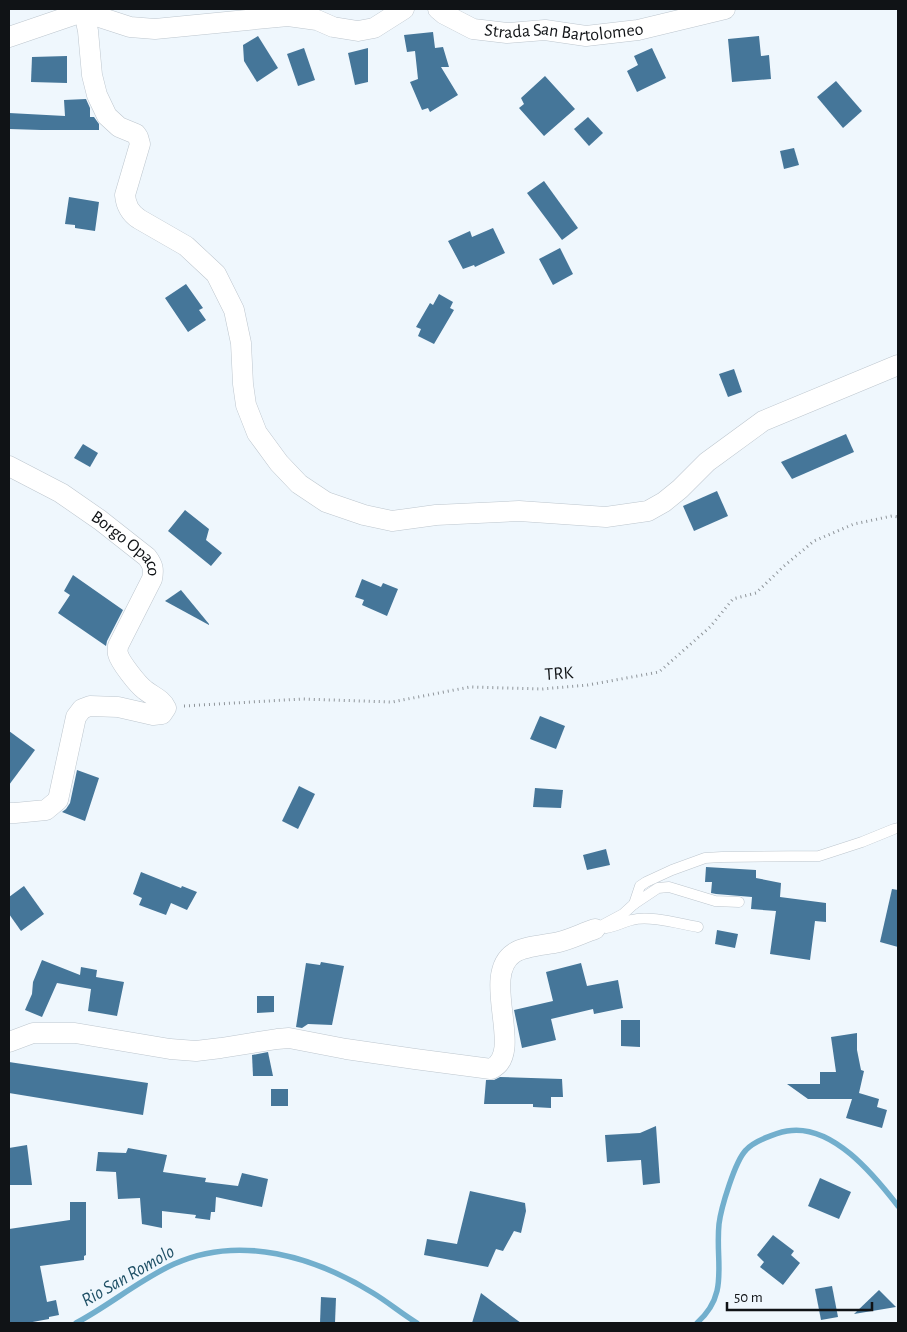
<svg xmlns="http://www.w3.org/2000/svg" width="907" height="1332" font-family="'Alegreya Sans',sans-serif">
<rect width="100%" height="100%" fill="#eff7fd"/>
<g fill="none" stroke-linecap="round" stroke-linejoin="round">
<g stroke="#72afcd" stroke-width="5.5">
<path d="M76,1323C110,1305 139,1280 174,1264C240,1234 315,1257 373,1293C388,1302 402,1314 417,1323"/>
<path d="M697,1323C730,1294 715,1263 719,1224C721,1208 735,1161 746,1150C754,1141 776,1133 787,1131C832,1123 874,1175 898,1206"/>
</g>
</g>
<g fill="#457699">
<path d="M433,32L435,48L443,47L449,67H441L458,95L430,112L428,108L422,110L410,82L418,79L415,51L407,52L404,35Z"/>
<path d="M258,36L278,68L257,82L244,61L243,45Z"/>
<path d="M759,36L761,56L769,55L771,79L732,82L728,39Z"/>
<path d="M304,48L315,80L298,86L287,54Z"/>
<path d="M368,48V82L355,85L348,53Z"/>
<path d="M652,48L666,78L637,92L627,71L638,65L634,56Z"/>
<path d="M67,56V83L31,82L32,57Z"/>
<path d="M545,76L575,109L544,136L519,108L524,104L521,98Z"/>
<path d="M836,81L862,111L843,128L817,97Z"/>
<path d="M86,99L90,108V117H94L99,124V130H41L9,129V113L65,116L64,100Z"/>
<path d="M588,117L603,133L589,146L574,129Z"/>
<path d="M794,148L799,165L784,169L780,151Z"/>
<path d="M544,181L578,228L562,240L527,193Z"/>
<path d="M69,197L99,202L95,231L75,228V225L65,224Z"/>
<path d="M493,228L505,253L475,267L474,265L463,269L448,241L470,231L472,237Z"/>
<path d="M560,248L573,274L553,285L539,259Z"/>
<path d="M186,284L203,308L199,310L206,320L188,332L165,298Z"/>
<path d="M439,294L453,302L450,308L454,310L434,344L418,336L421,329L416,327L430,303L433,305Z"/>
<path d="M734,369L742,392L728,397L719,374Z"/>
<path d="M846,434L854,452L792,479L781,462Z"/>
<path d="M83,444L98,453L90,467L74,458Z"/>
<path d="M717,491L728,516L694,531L683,506Z"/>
<path d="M185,510L209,529L206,540L222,553L211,566L168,531Z"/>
<path d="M73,575L123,610L107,641L106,646L58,613L70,595L64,591Z"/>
<path d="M362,579L381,587L383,583L398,589L387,616L362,605L364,600L355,597Z"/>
<path d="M181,590L209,624V625L165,601Z"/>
<path d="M540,716L565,726L556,749L530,739Z"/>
<path d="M9,731L35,750L9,785Z"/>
<path d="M77,770L99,778L85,821L62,812L66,809L70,803Z"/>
<path d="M299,786L315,794L298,829L282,821Z"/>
<path d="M535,788L563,790L561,808L533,807Z"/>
<path d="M606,849L610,865L587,870L583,855Z"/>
<path d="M706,867L756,870V878L781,883L780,897L826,903V922L815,921L810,960L770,954L776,911L751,909L752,897L716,894L711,893L712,882H705Z"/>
<path d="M141,872L181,888L182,886L197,892L187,910L171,903L166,915L139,905L142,898L133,894Z"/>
<path d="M24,886L44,914L21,931L9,914V897Z"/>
<path d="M892,889L898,890V947L880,942Z"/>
<path d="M717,930L738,934L735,948L715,944Z"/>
<path d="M42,960L80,975L81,967L97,970L96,977L124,982L117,1016L88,1011L91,989L57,983L42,1017L25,1010L32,994L33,982Z"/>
<path d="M321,962L344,966L332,1025L308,1024L302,1028L296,1027L306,963L320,965Z"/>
<path d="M581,963L587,986L618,980L623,1008L594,1014L593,1009L551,1019L556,1040L522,1048L514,1010L553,1001L546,972Z"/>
<path d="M257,996H274V1012L257,1013Z"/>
<path d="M621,1020H640V1047L621,1046Z"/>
<path d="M857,1033V1050L861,1070L864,1071L859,1093L879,1099L877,1107L887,1110L882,1128L846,1118L852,1099H808L787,1084H820V1072H836L831,1037Z"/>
<path d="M268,1052L273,1076H253L252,1055Z"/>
<path d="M9,1062L148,1083L143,1115L9,1093Z"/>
<path d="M500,1077L562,1079L563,1097H551V1108L533,1107V1104H484L486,1080H494Z"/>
<rect x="271" y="1089" width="17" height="17"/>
<path d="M656,1126L660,1183L643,1185L641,1160L607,1162L605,1135L640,1133Z"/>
<path d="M27,1145L32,1185H9V1148Z"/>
<path d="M128,1148L167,1155L163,1172L206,1178L205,1182L238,1186L242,1173L268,1179L262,1207L216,1197L215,1212H211L210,1220L195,1218L196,1215L162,1211V1228L142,1224L140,1198L118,1199L116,1172L96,1171L98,1152L126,1153Z"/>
<path d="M820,1178L851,1192L839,1219L808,1206Z"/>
<path d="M470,1191L525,1203L526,1211L521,1233L514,1231L503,1251L496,1249L488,1267L424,1255L427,1239L457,1244Z"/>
<path d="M70,1202H86V1255L84,1256V1260L40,1266L47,1302L56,1300L59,1315L49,1317V1319L27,1323H9V1229L70,1220Z"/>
<path d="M773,1235L794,1251L791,1255L800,1263L783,1285L760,1267L764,1262L757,1255Z"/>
<path d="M832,1286L838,1317L821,1320L815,1289Z"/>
<path d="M879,1290L896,1307L854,1314Z"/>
<path d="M481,1293L498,1306L521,1323H472Z"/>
<path d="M321,1297L336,1298L335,1323H320Z"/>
</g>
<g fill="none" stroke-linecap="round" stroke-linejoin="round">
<defs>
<g id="service">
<path d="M634,904L658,888L669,887L715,901L739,902"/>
<path d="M606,928C615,927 623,922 632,920C649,915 680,924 698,927"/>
<path d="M595,929L623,914L634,904L640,886L646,882L672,870L705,858L722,857L819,856L862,842L894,829L898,828"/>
</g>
<g id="minor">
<path id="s1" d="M438,9L444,14L473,29L507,33L545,30L586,36L638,30L725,9"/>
<path d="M84,12L88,31L92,75L97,95L107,116L119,127L136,134L138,137L140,144L125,195C126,206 130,213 139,219L186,246L216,274L234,310L241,343L243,384L246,405L257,433L279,463L299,484L326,502L364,515L392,521L436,515L519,511L606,517L648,511L664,502L680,489L707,462L763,421L898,365"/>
<path d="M84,12L130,27L155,29L288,16L317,20L333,27L358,31L374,28L404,9"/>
<path d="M9,37L91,9"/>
<path id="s2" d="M9,466L61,493L100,520L147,557C153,565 154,569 152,579L118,646C118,648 117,652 118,654C120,662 138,685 145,690C152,696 162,699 166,708L162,714L153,715L118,707L90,706L82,709L76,717L58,800L46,810L15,813H9"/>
<path d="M9,1042L33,1033H75L170,1049L196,1051L221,1048L277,1039L289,1038L346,1049L415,1059L491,1069C526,1054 479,976 514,953C524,946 546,945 559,942C571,939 583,933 595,929"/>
</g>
</defs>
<use href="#service" stroke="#bdc6ce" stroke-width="11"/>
<use href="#minor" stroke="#bdc6ce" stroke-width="21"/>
<path stroke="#8f959a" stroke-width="3" stroke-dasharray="1 4" stroke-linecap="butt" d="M184,706L302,699L392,702L470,687L542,689L588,685L659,672L710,627L733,599L756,593L784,566L814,541L854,524L892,516L898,517"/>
<use href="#service" stroke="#fff" stroke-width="10"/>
<use href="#minor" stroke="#fff" stroke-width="20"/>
</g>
<g text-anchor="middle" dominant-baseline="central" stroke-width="5" stroke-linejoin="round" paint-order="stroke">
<g font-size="18" fill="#101316" stroke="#eff7fd">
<text stroke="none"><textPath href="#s1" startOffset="132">Strada San Bartolomeo</textPath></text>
<text stroke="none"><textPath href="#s2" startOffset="142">Borgo Opaco</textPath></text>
<text transform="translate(559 674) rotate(-4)">TRK</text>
</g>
<g font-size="19" font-style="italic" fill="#1f5066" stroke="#eff7fd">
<text transform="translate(128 1276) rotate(-30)">Rio San Romolo</text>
</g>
</g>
<rect width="907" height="1332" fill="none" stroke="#101316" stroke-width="20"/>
<path d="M727 1302v8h145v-8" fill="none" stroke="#101316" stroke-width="2.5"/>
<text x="734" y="1302" font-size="15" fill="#101316" stroke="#eff7fd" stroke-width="4" paint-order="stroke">50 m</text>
</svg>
